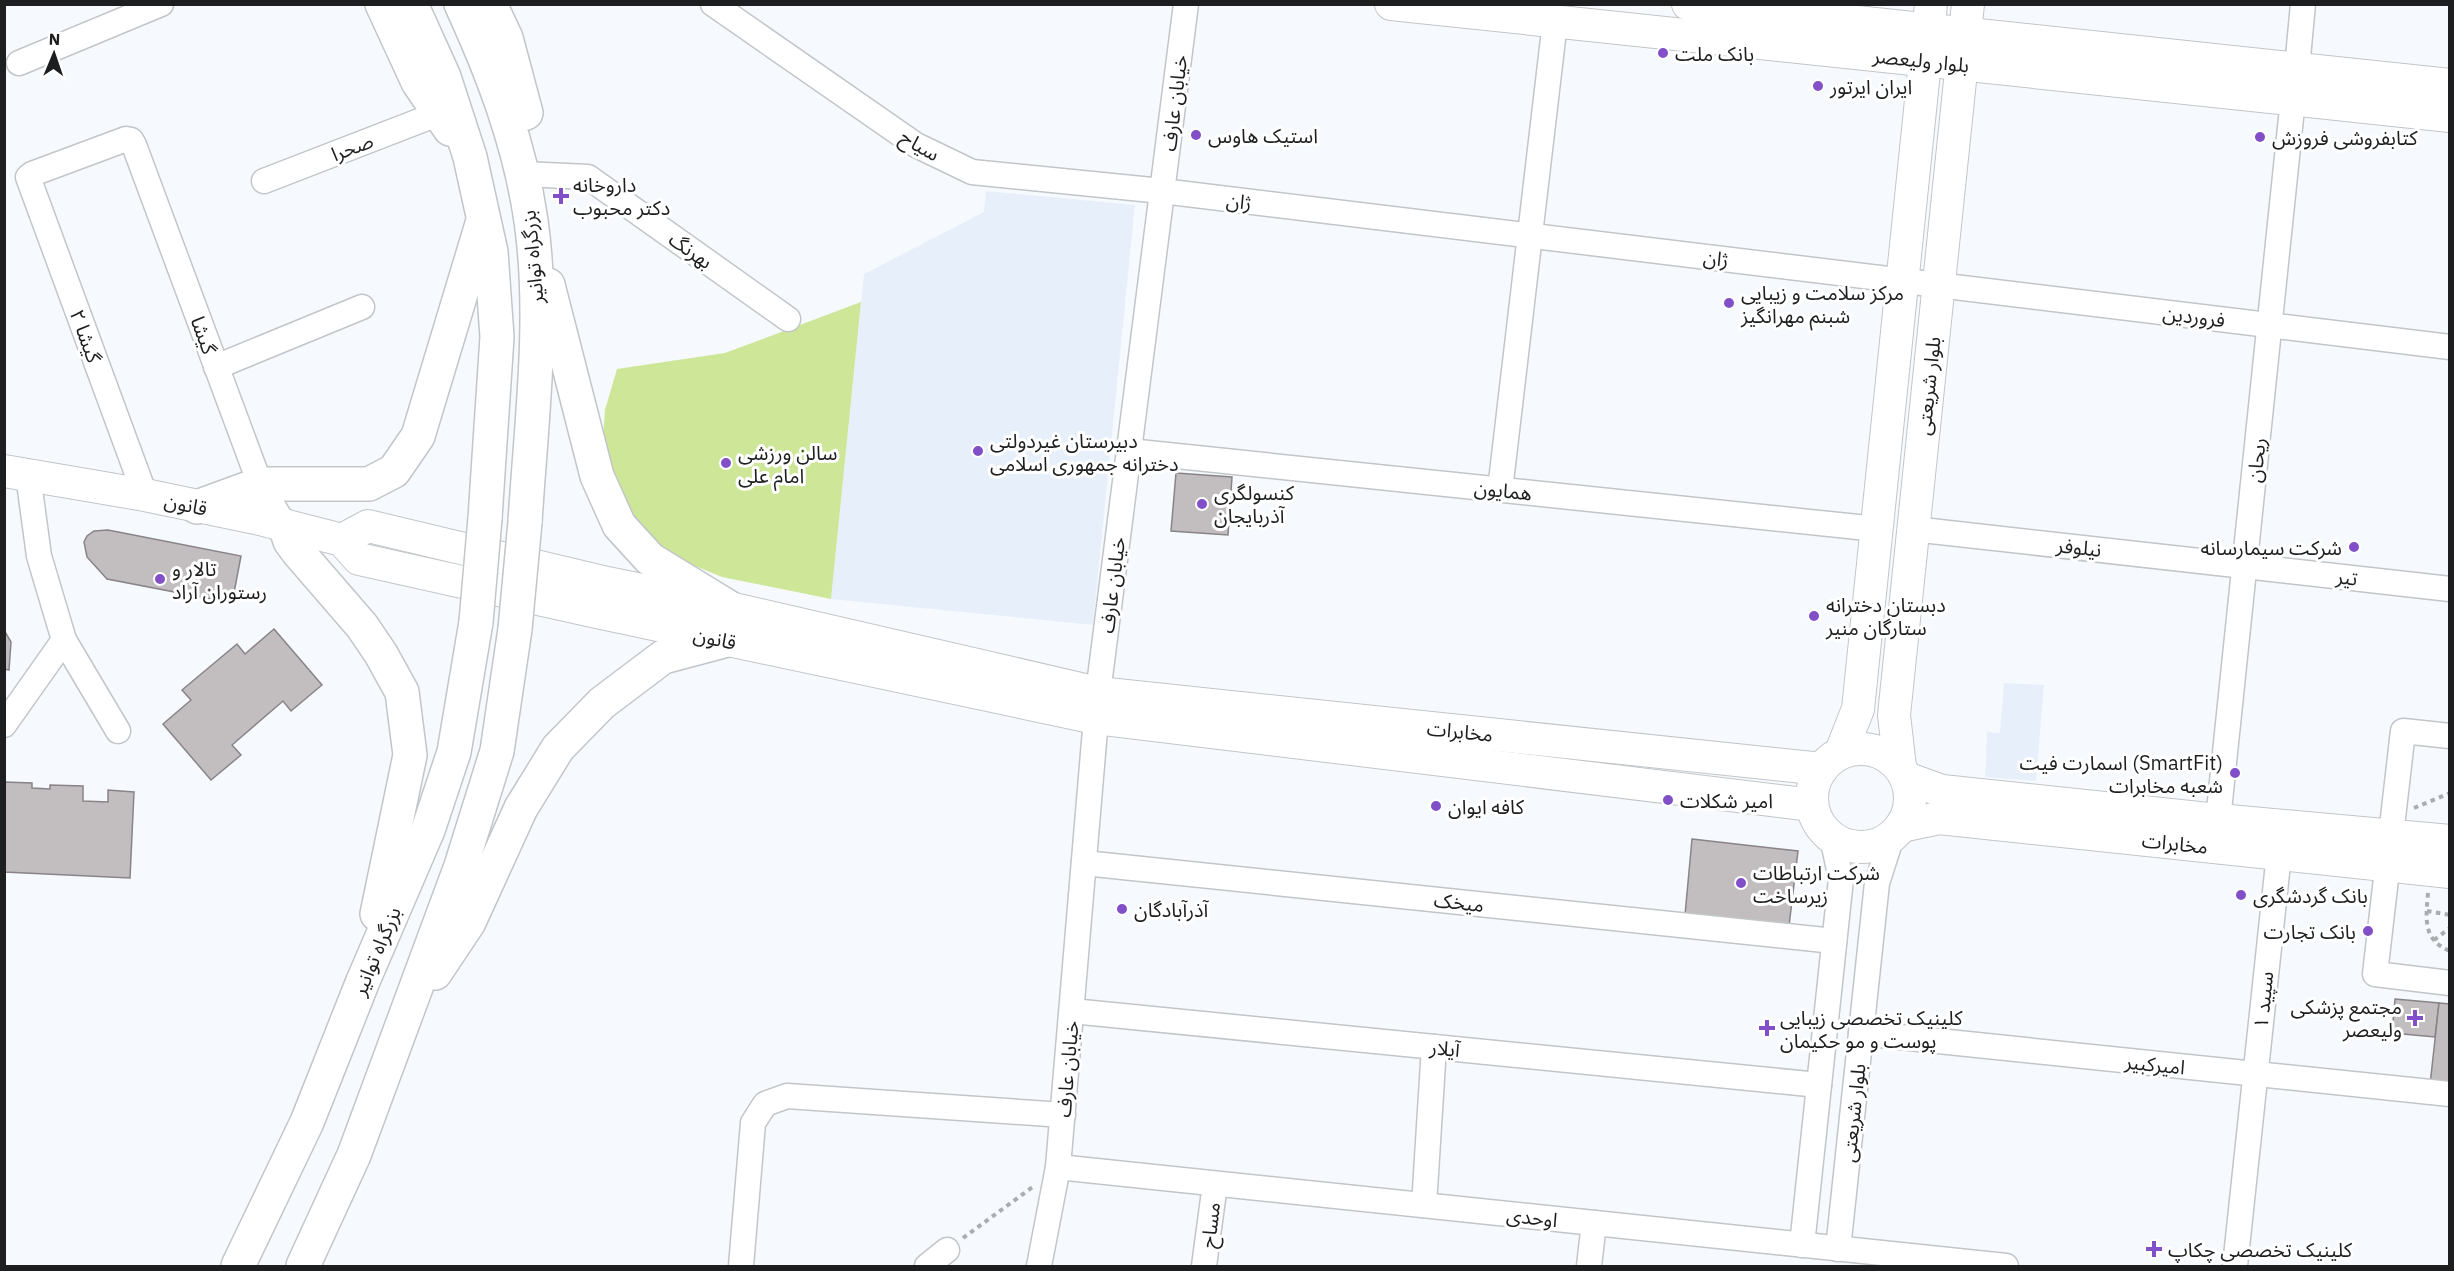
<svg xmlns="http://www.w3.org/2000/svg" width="2454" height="1271" font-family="'IBM Plex Sans','Noto Sans Arabic',sans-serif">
<rect width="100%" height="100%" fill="#f6f9fd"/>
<g fill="#e7f0fa">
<path d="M986,191L1135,205L1093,625L831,599L864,274L984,212Z"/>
<path d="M2004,683L2044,685L2036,781L1985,777L1987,732L2000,733Z"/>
</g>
<path fill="#cde698" d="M861,302L831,599L722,577L671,556L633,523L613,486L603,439L605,410L617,369L725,353Z"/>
<g fill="#c2bec0" stroke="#888487" stroke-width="1.5">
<path d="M1176,473L1232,477L1228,535L1171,531Z"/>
<path d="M108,530L241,556L232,603L107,579L87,557L84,542L87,536L94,531Z"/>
<path d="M274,629L322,685L291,711L283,701L232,745L241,755L211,780L163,724L191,700L182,690L237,644L245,654Z"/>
<path d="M4,630L11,642L9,670L4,669Z"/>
<path d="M4,782L32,783V788L50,789V785L83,786V801L108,802V790L134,792L130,878L4,872Z"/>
<path d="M1692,839L1798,851L1789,926L1685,915Z"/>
<path d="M2395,999L2439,1003L2435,1037L2392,1033Z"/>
<path d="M2439,1003L2450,1004V1087L2430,1085Z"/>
</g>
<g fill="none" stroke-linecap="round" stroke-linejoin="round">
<defs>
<g id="minor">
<path d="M713,4L916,145L972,172L1162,191L2450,347"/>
<path d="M19,63L161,4"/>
<path d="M2297,68L2303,4"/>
<path d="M523,174L588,177L788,319"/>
<path d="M264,181L440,113"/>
<path d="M216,367L362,307"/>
<path d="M1129,451L1877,529"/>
<path d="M28,475L39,556L64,640"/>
<path d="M1500,490L1555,22"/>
<path d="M145,495L28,177L32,174L126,139L131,140L134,145L260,484L285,526"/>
<path d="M1913,529L2450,589"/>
<path d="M1098,693L1186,4"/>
<path d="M4,725L64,640L118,731"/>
<path d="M2450,736L2403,731L2375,974L2450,983"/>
<path d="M2218,820L2293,99"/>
<path d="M1084,863L1834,941"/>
<path d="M1072,1011L1819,1085"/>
<path d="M1861,1033L2450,1094"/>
<path d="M1058,1167L2006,1266"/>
<path d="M1424,1205L1434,1047"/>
<path d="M1802,1245L1841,879L1832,837"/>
<path d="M1838,1249L1877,883L1892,836"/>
<path d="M741,1266L753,1123L765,1104L787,1096L1063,1115"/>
<path d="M927,1266L947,1250"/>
<path d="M1039,1266L1058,1167L1096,718"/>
<path d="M1204,1266L1215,1184"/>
<path d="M1589,1266L1594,1223"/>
<path d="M2235,1266L2279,854"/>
</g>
<g id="major">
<path d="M1391,4L2450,116"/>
<path d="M1688,4L2450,85"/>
<path d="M4,471L145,495L256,518L342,540L359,559L601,613L1096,718L1812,805"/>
<path d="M342,540L368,526L607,583L730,608L1098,693L1822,769"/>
<circle cx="1861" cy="798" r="49"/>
<path d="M1841,752L1858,709L1931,4"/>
<path d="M1900,767L1894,715L1968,4"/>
<path d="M1906,778L1942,791L2218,820L2450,841"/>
<path d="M1901,826L1939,818L2450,872"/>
</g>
<g id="highway">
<path d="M382,4L418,82L450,129"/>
<path d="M411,4L444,77L470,157L491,252L497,337L485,518"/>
<path d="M461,4C493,74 520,144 531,221C545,318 531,424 525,522"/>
<path d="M490,4L506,38L526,113"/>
<path d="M548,285L597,476L619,525L650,559L730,608"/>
<path d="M197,507L260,484H369L394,471L418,436L482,224"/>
<path d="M285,526L290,541L298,552L362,626L381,654L402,692L410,755L377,914"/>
<path d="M435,973L469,922L521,808L558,748L602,703L663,657L727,640"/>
<path d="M238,1266L307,1122L363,981L428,830L454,752L476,622"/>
<path d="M303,1266L354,1155L461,866L497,751L515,629"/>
</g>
</defs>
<use href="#minor" stroke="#c2c6c9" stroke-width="27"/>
<use href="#major" stroke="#c2c6c9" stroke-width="34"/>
<use href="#highway" stroke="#c2c6c9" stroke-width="36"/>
<g stroke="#aaacaf" stroke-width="4" stroke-dasharray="4.5 4.5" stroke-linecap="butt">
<path d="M2414,808L2450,793"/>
<path d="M2428,893C2426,918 2422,940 2450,951"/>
<path d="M2427,911L2450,915"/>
<path d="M2434,940L2450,928"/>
<path d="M963,1238L1034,1186"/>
</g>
<use href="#minor" stroke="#fff" stroke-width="24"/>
<use href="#major" stroke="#fff" stroke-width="32"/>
<use href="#highway" stroke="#fff" stroke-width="33"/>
<defs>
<g id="highway-bridge">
<path d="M476,622L485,518"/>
<path d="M515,629L525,522"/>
</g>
</defs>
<use href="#highway-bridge" stroke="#c2c6c9" stroke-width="36" stroke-linecap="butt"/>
<use href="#highway-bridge" stroke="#fff" stroke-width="33"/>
</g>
<g fill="#814fc7" stroke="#fff" stroke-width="2">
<circle cx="1663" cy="53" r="6"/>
<circle cx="1818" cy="86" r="6"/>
<circle cx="1196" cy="135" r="6"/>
<circle cx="2260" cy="137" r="6"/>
<path d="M558 187h6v6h6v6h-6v6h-6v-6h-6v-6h6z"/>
<circle cx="1729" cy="303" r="6"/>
<circle cx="978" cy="451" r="6"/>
<circle cx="726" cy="463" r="6"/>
<circle cx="1202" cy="504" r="6"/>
<circle cx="2354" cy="547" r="6"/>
<circle cx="160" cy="579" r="6"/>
<circle cx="1814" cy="616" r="6"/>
<circle cx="2235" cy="773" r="6"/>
<circle cx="1668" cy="800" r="6"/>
<circle cx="1436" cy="806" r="6"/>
<circle cx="1741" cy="883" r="6"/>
<circle cx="2241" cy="895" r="6"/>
<circle cx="1122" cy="909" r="6"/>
<circle cx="2368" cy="931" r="6"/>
<path d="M2412 1009h6v6h6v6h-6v6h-6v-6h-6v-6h6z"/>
<path d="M1764 1019h6v6h6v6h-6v6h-6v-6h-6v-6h6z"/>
<path d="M2151 1240h6v6h6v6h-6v6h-6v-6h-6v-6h6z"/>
</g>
<g text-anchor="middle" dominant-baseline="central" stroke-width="6" stroke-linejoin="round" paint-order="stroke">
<g font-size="20" fill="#1d1e1f" stroke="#fff" text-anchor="start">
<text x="1675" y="53">بانک ملت</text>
<text x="1830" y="86">ایران ایرتور</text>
<text x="1208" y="135">استیک هاوس</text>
<text x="2272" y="137">کتابفروشی فروزش</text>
<text x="573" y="184">داروخانه<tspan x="573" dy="23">دکتر محبوب</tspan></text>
<text x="1741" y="292">مرکز سلامت و زیبایی<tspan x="1741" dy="23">شبنم مهرانگیز</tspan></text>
<text x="990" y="440">دبیرستان غیردولتی<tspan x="990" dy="23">دخترانه جمهوری اسلامی</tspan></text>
<text x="738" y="452">سالن ورزشی<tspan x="738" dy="23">امام علی</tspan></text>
<text x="1214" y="492">کنسولگری<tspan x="1214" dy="23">آذربایجان</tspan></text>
<text x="2342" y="547" text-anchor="end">شرکت سیمارسانه</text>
<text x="172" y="568">تالار و<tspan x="172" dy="23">رستوران آراد</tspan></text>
<text x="1826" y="604">دبستان دخترانه<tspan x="1826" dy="23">ستارگان منیر</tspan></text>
<text x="2223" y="762" text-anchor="end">اسمارت فیت (SmartFit)<tspan x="2223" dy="23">شعبه مخابرات</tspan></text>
<text x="1680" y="800">امیر شکلات</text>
<text x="1448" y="806">کافه ایوان</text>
<text x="1753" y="872">شرکت ارتباطات<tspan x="1753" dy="23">زیرساخت</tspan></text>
<text x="2253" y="895">بانک گردشگری</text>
<text x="1134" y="909">آذرآبادگان</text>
<text x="2356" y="931" text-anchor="end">بانک تجارت</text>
<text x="2402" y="1006" text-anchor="end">مجتمع پزشکی<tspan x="2402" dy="23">ولیعصر</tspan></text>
<text x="1780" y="1017">کلینیک تخصصی زیبایی<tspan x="1780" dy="23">پوست و مو حکیمان</tspan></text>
<text x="2168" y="1249">کلينيک تخصصی چکاپ</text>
</g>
<g font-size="20" fill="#1d1e1f" stroke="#fff">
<text transform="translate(1921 60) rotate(6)">بلوار ولیعصر</text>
<text transform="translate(1174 103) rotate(-83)">خیابان عارف</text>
<text transform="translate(920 145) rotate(30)">سیاح</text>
<text transform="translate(352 147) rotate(-21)">صحرا</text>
<text transform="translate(1239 201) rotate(7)">ژان</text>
<text transform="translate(691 250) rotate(35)">بهرنگ</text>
<text transform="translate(532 257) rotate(-95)">بزرگراه توانیر</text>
<text transform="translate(1716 258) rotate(7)">ژان</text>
<text transform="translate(2194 316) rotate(7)">فروردین</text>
<text transform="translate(204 335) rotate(70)">گیشا</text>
<text transform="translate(86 336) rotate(70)">گیشا ۲</text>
<text transform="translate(1928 386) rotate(-84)">بلوار شریعتى</text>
<text transform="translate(2256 460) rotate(-84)">ریحان</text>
<text transform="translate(1503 490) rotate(6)">همایون</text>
<text transform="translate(186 504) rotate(12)">قانون</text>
<text transform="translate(2079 547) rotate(6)">نیلوفر</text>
<text transform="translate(2347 577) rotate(7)">تیر</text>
<text transform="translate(1112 585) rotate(-83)">خیابان عارف</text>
<text transform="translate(715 638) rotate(12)">قانون</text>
<text transform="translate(1460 731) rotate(6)">مخابرات</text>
<text transform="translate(2175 843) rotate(6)">مخابرات</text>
<text transform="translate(1459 902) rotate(6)">میخک</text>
<text transform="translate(376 951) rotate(-67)">بزرگراه توانیر</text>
<text transform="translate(2263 1000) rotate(-84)">سپید ۱</text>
<text transform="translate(1445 1048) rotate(6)">آیلار</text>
<text transform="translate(2155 1064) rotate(6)">امیرکبیر</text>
<text transform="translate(1067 1069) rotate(-85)">خیابان عارف</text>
<text transform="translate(1853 1113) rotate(-84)">بلوار شریعتى</text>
<text transform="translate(1532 1217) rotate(6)">اوحدی</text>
<text transform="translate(1210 1225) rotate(-83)">مساح</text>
</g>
</g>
<rect width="2454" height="1271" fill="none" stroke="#1d1e1f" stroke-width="12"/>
<g transform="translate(54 54) rotate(2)" stroke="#ffffff" stroke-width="4.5" paint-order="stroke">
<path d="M0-4.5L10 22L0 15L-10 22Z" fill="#1d1e1f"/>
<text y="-9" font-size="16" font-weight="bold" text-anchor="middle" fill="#1d1e1f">N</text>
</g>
</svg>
